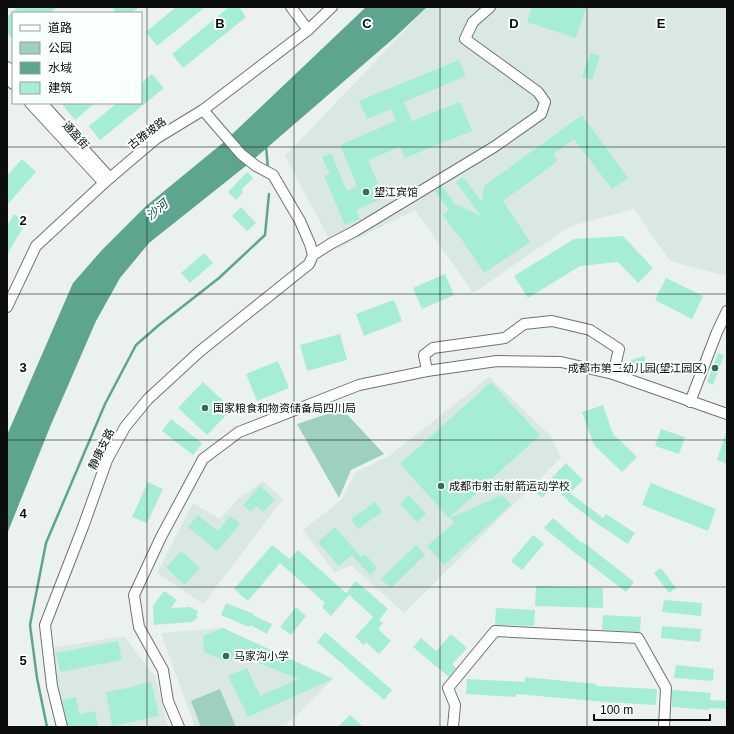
<svg xmlns="http://www.w3.org/2000/svg" width="734" height="734" font-family="Helvetica,'Noto Sans SC',sans-serif">
<rect width="100%" height="100%" fill="#ebf1ef"/>
<g fill="#d9e8e2">
<path d="M427,7H727V276L670,261L634,209L571,226L473,293L437,241L415,210L335,250L285,156Z"/>
<path d="M489,377L551,436L561,458L404,613L351,565L335,573L303,530L341,500L356,472L389,456Z"/>
<path d="M263,481L283,499L203,604L157,573L193,503L220,519L238,499Z"/>
<path d="M223,628L333,679L284,727H195L161,633Z"/>
<path d="M124,636L155,677L168,727H62L50,648Z"/>
</g>
<g fill="#9ed0bf">
<path d="M342,409L384,454L351,470L339,498L297,424Z"/>
<path d="M220,689L236,727H201L191,701Z"/>
</g>
<path fill="#5ea58f" d="M366,7H427L394,38L247,165L149,243L120,278L96,321L50,427L7,534V435L73,283L102,250L146,206L224,142Z"/>
<g fill="none" stroke-linecap="round" stroke-linejoin="round">
<g stroke="#5ea58f" stroke-width="2.5">
<path d="M266,146L268,169"/>
<path d="M47,727L37,678L30,625L46,543L105,404L136,345L159,325L219,278L265,235L269,194"/>
</g>
</g>
<g fill="#a6edd6">
<path d="M18,7H57L50,13H13V39L7,33V17Z"/>
<path d="M112,7H139L131,13H116Z"/>
<path d="M176,7H205L157,46L146,32Z"/>
<path d="M229,7H239L246,17L183,68L172,54Z"/>
<path d="M532,7H586L576,38L527,22Z"/>
<path d="M590,53L600,56L592,80L582,77Z"/>
<path d="M459,60L466,76L404,102L412,121L460,102L472,131L405,158L400,147L368,160L384,198L356,210L360,219L345,225L324,176L330,174L322,157L331,153L347,191L357,186L340,145L396,121L391,109L367,119L359,101Z"/>
<path d="M152,74L164,88L100,140L89,126L117,103H141V83Z"/>
<path d="M61,103H95L75,120Z"/>
<path d="M582,115L628,178L612,189L574,139L553,154L558,161L503,201L530,242L484,273L458,234H457L443,215L449,210L435,191L442,186L455,204L481,216L456,182L463,177L482,202L484,186Z"/>
<path d="M22,159L36,172L7,205V176Z"/>
<path d="M247,172L253,178L241,190L243,192L236,200L228,192Z"/>
<path d="M241,207L256,223L247,231L232,216Z"/>
<path d="M14,214L26,222L7,255V226Z"/>
<path d="M623,236L653,268L638,283L618,262L580,266L528,298L514,276L574,239Z"/>
<path d="M204,253L213,263L190,283L181,273Z"/>
<path d="M445,274L454,295L422,309L413,288Z"/>
<path d="M666,278L703,296L692,319L655,300Z"/>
<path d="M394,300L402,321L364,336L356,314Z"/>
<path d="M340,334L347,360L307,371L300,345Z"/>
<path d="M718,353L724,355L713,385L707,382Z"/>
<path d="M644,356L646,363L633,367L631,360Z"/>
<path d="M278,361L289,388L257,401L246,374Z"/>
<path d="M203,382L232,409L207,435L178,408Z"/>
<path d="M491,382L540,435L449,518L400,464Z"/>
<path d="M603,405L613,434L637,457L622,472L594,445L582,412Z"/>
<path d="M171,419L202,443L193,455L162,431Z"/>
<path d="M661,429L685,437L679,454L655,446Z"/>
<path d="M726,433H727V464L717,460Z"/>
<path d="M566,463L583,480L570,493L603,518L606,514L635,533L628,544L599,525L568,501V500L553,486L542,498L537,493Z"/>
<path d="M148,482L163,489L147,523L132,517Z"/>
<path d="M651,483L716,509L708,531L642,505Z"/>
<path d="M260,486L275,499L263,512L256,506L251,512L243,505Z"/>
<path d="M409,495L426,514L417,522L400,504Z"/>
<path d="M502,495L511,505L444,565L427,546L454,523L450,518Z"/>
<path d="M375,502L382,512L358,529L351,519Z"/>
<path d="M198,515L218,531L230,516L240,524L217,551L188,527Z"/>
<path d="M553,518L582,543L583,542L634,582L626,592L570,549L544,528Z"/>
<path d="M335,527L361,557L365,554L377,568L370,575L352,555L339,566L318,542Z"/>
<path d="M533,535L544,544L522,570L511,561Z"/>
<path d="M272,545L290,559L298,550L346,593L356,581L388,609L379,620L383,623L378,629L391,641L379,654L366,642L364,645L355,637L373,617L349,595L331,616L322,607L325,603L280,563L248,601L234,589Z"/>
<path d="M416,545L425,555L391,588L381,579Z"/>
<path d="M181,551L200,568L185,585L166,568Z"/>
<path d="M661,568L676,588L669,593L654,573Z"/>
<path d="M536,586L603,588V608L535,606Z"/>
<path d="M164,591L177,600L171,608L189,607L198,611L196,616L198,617L192,622L154,625L153,606Z"/>
<path d="M664,600L702,603L701,616L662,612Z"/>
<path d="M226,603L254,614V616L272,624L267,634L250,625L249,627L221,615Z"/>
<path d="M296,607L306,616L291,635L280,627Z"/>
<path d="M496,608L535,610L534,626L495,625Z"/>
<path d="M603,615L641,617L640,632L602,630Z"/>
<path d="M662,626L701,629L700,642L661,638Z"/>
<path d="M223,628L333,679L248,717L228,676L247,668L260,696L299,679L241,656L224,661L204,652L203,636Z"/>
<path d="M325,632L392,690L384,700L317,642Z"/>
<path d="M451,634L467,648L452,664L456,668L449,677L413,647L421,638L436,651Z"/>
<path d="M118,641L122,660L60,672L56,653Z"/>
<path d="M676,665L714,669L713,681L674,678Z"/>
<path d="M525,677L596,684V686L657,689L656,705L606,702L516,694V697L466,694L467,679L525,682Z"/>
<path d="M151,682L159,716L112,726L106,692L137,686V685Z"/>
<path d="M672,690L711,693L710,700L727,701V709L709,708V710L672,707Z"/>
<path d="M76,697L79,714L95,711L98,726L93,727H68L62,700Z"/>
<path d="M350,715L363,727H338Z"/>
</g>
<g fill="none" stroke-linecap="round" stroke-linejoin="round">
<defs>
<g id="minor">
<path d="M291,7L308,30"/>
<path d="M7,67L13,71"/>
<path d="M7,78L13,84"/>
<path d="M30,103L104,183"/>
<path d="M42,103L110,178"/>
<path d="M203,110L241,154L256,166L273,175L300,221L310,244L313,255"/>
<path d="M7,307L36,246L104,183L157,138L203,110L308,30L332,7"/>
<path d="M427,371L424,355L433,348L505,338L524,324L552,321L590,330L619,349L613,374"/>
<path d="M690,402L717,332L727,311"/>
<path d="M62,727L52,686L45,625L83,527L107,460L125,427L148,399L199,352L309,264L313,255L332,243L355,231L494,147L541,114L545,102L538,92L465,39L473,22L490,7"/>
<path d="M179,727L168,701L163,670L139,627L134,595L161,537L203,459L239,432L359,385L427,371L497,361L561,362L613,374L727,414"/>
<path d="M453,727L455,705L448,688L495,631L638,638L666,688L664,727"/>
</g>
</defs>
<use href="#minor" stroke="#6f7472" stroke-width="12"/>
<use href="#minor" stroke="#fff" stroke-width="10"/>
</g>
<path fill="none" stroke="#0c0e0d" stroke-width="1" stroke-opacity="0.55" d="M147,7V727M294,7V727M440,7V727M587,7V727M7,147H727M7,294H727M7,440H727M7,587H727"/>
<g fill="#2e6e5b" stroke="#f8fffc" stroke-width="1.5">
<circle cx="366" cy="192" r="4"/>
<circle cx="715" cy="368" r="4"/>
<circle cx="205" cy="408" r="4"/>
<circle cx="441" cy="486" r="4"/>
<circle cx="226" cy="656" r="4"/>
</g>
<g text-anchor="middle" dominant-baseline="central" stroke-width="4" stroke-linejoin="round" paint-order="stroke">
<g font-size="11" fill="#0c0e0d" stroke="#f8fffc">
<text transform="translate(147 133) rotate(-37)">古雅坡路</text>
<text transform="translate(76 135) rotate(48)">通盈街</text>
<text transform="translate(101 449) rotate(-64)">静康支路</text>
</g>
<g font-size="11" fill="#0c0e0d" stroke="#f8fffc" text-anchor="start">
<text x="374" y="192">望江宾馆</text>
<text x="707" y="368" text-anchor="end">成都市第二幼儿园(望江园区)</text>
<text x="213" y="408">国家粮食和物资储备局四川局</text>
<text x="449" y="486">成都市射击射箭运动学校</text>
<text x="234" y="656">马家沟小学</text>
</g>
<g font-size="12" font-style="italic" fill="#004133" stroke="#f8fffc">
<text transform="translate(157 210) rotate(-40)">沙河</text>
</g>
</g>
<g font-size="13" text-anchor="middle" font-weight="bold" fill="#0c0e0d" stroke="#f8fffc" stroke-width="4" stroke-linejoin="round" paint-order="stroke">
<text x="220" y="28">B</text>
<text x="367" y="28">C</text>
<text x="514" y="28">D</text>
<text x="661" y="28">E</text>
<text x="23" y="225">2</text>
<text x="23" y="372">3</text>
<text x="23" y="518">4</text>
<text x="23" y="665">5</text>
</g>
<rect width="734" height="734" fill="none" stroke="#0c0e0d" stroke-width="16"/>
<rect x="12" y="12" width="130" height="92" fill="#f8fffc" stroke="#9a9f9c"/>
<rect x="20" y="25" width="20" height="6" fill="#ffffff" stroke="#9a9f9c"/>
<text x="48" y="32" font-size="12" fill="#0c0e0d">道路</text>
<rect x="20" y="42" width="20" height="12" fill="#9ed0bf" stroke="#9a9f9c"/>
<text x="48" y="52" font-size="12" fill="#0c0e0d">公园</text>
<rect x="20" y="62" width="20" height="12" fill="#5ea58f" stroke="#9a9f9c"/>
<text x="48" y="72" font-size="12" fill="#0c0e0d">水域</text>
<rect x="20" y="82" width="20" height="12" fill="#a6edd6" stroke="#9a9f9c"/>
<text x="48" y="92" font-size="12" fill="#0c0e0d">建筑</text>
<path d="M594 714v6h116v-6" fill="none" stroke="#0c0e0d" stroke-width="2"/>
<text x="600" y="714" font-size="12" fill="#0c0e0d" stroke="#f8fffc" stroke-width="3" paint-order="stroke">100 m</text>
</svg>
